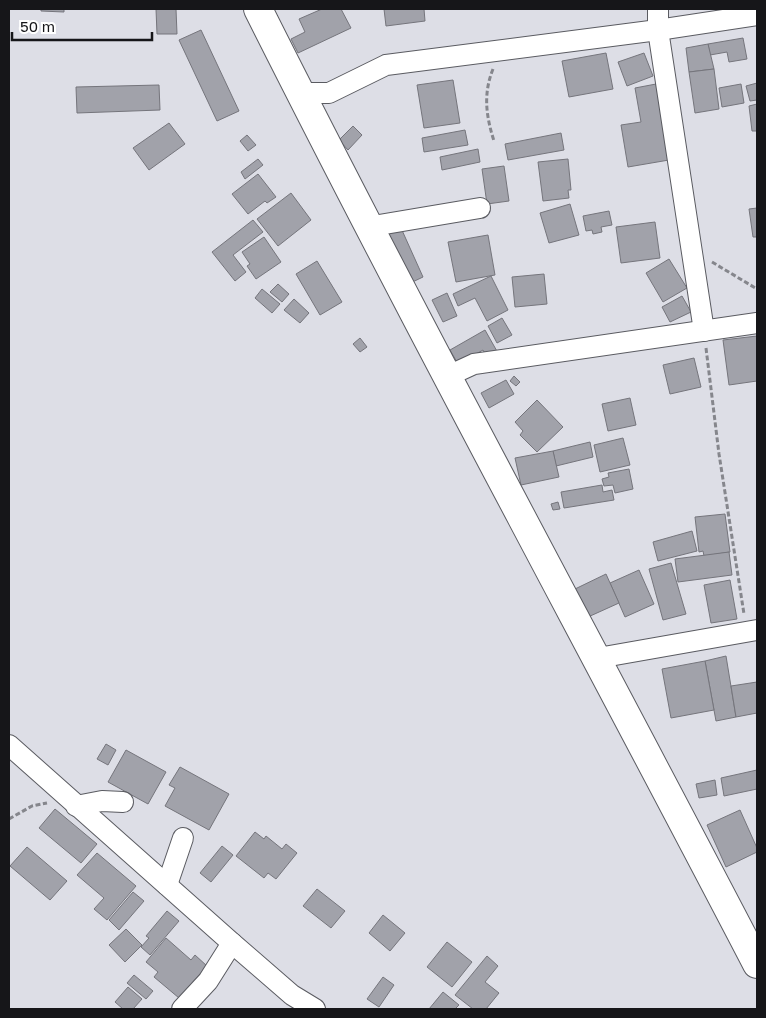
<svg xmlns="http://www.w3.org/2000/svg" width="766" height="1018" font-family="'Golos Text',sans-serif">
<rect width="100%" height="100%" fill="#dddee6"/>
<g fill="#a1a2aa" stroke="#75757c">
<path d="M41,9H64V12L41,11Z"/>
<path d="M156,9H176L177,34H157Z"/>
<path d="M322,9H341L351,28L298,53L291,39L305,32L299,19Z"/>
<path d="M384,9H424L425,21L386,26Z"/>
<path d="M201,30L239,111L217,121L179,40Z"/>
<path d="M743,38L747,59L729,62L727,52L710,55L708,44Z"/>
<path d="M708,44L714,69L689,72L686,48Z"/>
<path d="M606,53L613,89L569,97L562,61Z"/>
<path d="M644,53L653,76L627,86L618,62Z"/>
<path d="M714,69L719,109L695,113L689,72Z"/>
<path d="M453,80L460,123L424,128L417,85Z"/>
<path d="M757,83V100L750,101L746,86Z"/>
<path d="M656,84L669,160L628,167L621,125L641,122L635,88Z"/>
<path d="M741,84L744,103L722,107L719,88Z"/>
<path d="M159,85L160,110L77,113L76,87Z"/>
<path d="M757,104V131H752L749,106Z"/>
<path d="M169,123L185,144L149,170L133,148Z"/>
<path d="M353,126L362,135L348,150L339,140Z"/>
<path d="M465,130L468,145L424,152L422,138Z"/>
<path d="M561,133L564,150L508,160L505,144Z"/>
<path d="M247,135L256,145L248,151L240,141Z"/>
<path d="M478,149L480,162L442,170L440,157Z"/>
<path d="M258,159L263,165L245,179L241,172Z"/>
<path d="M568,159L571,190H568L569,198L543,201L538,162Z"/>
<path d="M504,166L509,201L487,204L482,169Z"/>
<path d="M258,174L276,197L267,203L265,201L248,214L232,194Z"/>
<path d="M291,193L311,220L278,246L257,219Z"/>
<path d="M570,204L579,235L549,243L540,213Z"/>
<path d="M757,208V237H753L749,209Z"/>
<path d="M609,211L612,225L601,227L602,232L593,234L592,230L586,231L583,216Z"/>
<path d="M253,220L263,232L233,255L246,272L235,281L212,252Z"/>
<path d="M655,222L660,258L621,263L616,227Z"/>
<path d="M401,228L423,277L404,286L382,236Z"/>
<path d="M488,235L495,275L456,282L448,242Z"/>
<path d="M264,237L281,262L256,279L247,266L250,264L242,252Z"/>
<path d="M669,259L687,288L663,302L646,273Z"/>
<path d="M317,261L342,302L320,315L296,274Z"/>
<path d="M544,274L547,304L515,307L512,277Z"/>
<path d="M491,276L508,310L487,321L475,298L458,306L453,294Z"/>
<path d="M278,284L289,294L282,302L270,292Z"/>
<path d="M262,289L280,304L272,313L255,298Z"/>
<path d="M447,293L457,316L443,322L432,300Z"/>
<path d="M682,296L691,312L670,322L662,307Z"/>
<path d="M294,299L309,313L300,323L284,310Z"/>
<path d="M502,318L512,335L497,343L488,326Z"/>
<path d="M485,330L498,353L488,359L483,350L458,364L450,350Z"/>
<path d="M757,336V381L729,385L723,340Z"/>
<path d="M360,338L367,347L360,352L353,344Z"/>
<path d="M694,358L701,387L670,394L663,365Z"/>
<path d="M514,376L520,382L516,386L510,381Z"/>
<path d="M506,380L514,394L489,408L481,393Z"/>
<path d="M630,398L636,425L608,431L602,404Z"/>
<path d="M537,400L563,427L537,452L520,435L523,431L515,422Z"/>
<path d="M623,438L630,465L600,472L594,445Z"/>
<path d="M590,442L593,457L556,466L553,451Z"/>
<path d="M553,451L559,477L521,485L515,458Z"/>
<path d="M629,469L633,489L615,493L613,485L604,486L602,479L609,477L608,473Z"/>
<path d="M602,485L603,492L612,490L614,500L564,508L561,492Z"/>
<path d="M558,502L560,509L553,510L551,504Z"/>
<path d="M725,514L730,552L704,556L703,551L699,552L695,517Z"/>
<path d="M692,531L697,551L658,561L653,542Z"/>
<path d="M729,552L732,575L678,582L675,559Z"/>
<path d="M671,563L686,614L663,620L649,569Z"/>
<path d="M639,570L654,604L625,617L610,583Z"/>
<path d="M606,574L619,603L588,617L575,589Z"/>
<path d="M730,580L737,619L711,623L704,585Z"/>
<path d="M726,656L736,717L716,721L705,661Z"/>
<path d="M705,661L714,710L671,718L662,669Z"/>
<path d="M757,682V713L736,717L731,686Z"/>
<path d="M106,744L116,750L108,765L97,759Z"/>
<path d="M126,750L166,772L148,804L108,782Z"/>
<path d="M180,767L229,794L209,830L165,806L175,788L169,785Z"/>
<path d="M757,770V789L724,796L721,778Z"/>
<path d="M715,780L717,795L699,798L696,784Z"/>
<path d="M55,809L97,844L81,863L39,828Z"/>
<path d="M740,810L757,848V852L726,867L707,825Z"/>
<path d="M255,832L264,839L266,836L282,849L286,844L297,853L276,879L268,873L264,878L236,856Z"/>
<path d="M222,846L233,855L211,882L200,873Z"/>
<path d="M27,847L67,881L50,900L10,866Z"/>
<path d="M97,853L136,886L107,920L94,909L104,898L77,875Z"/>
<path d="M317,889L345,911L331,928L303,906Z"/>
<path d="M133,892L144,901L119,930L109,920Z"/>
<path d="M167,911L179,921L150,955L141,947L149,938L146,936Z"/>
<path d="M383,915L405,933L390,951L369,933Z"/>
<path d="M126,929L142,945L125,962L109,945Z"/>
<path d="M166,938L191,960L195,955L207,966L179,998L154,977L158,972L146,962Z"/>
<path d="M447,942L472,962L452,987L427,967Z"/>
<path d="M487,956L498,966L485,982L499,993L486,1009H473L455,995Z"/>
<path d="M134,975L153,991L146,999L127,983Z"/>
<path d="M383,977L394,985L379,1007L367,999Z"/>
<path d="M128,987L142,999L133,1009H123L115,1002Z"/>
<path d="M443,992L459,1005L455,1009H429Z"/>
</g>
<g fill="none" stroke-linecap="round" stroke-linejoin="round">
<defs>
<g id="minor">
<path d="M658,9V30L704,331"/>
<path d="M300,93H329L386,65L658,30L757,15"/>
<path d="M367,227L480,208"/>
<path d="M448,376L474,364L757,323"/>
<path d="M598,658L757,630"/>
<path d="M9,745L232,943L292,995L315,1009"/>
<path d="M76,806L102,801L123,802"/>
<path d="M167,885L183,838"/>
<path d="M182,1009L208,981L232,943"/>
</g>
<path id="trunk" d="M258,9C419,330 591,645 757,964"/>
</defs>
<use href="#minor" stroke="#5a5b61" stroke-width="22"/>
<use href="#trunk" stroke="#5a5b61" stroke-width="30"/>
<g stroke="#85868c" stroke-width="3" stroke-dasharray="5 2.5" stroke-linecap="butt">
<path d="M493,69C483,94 486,116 494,141"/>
<path d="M712,262L757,289"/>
<path d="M706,348L719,454L744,614"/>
<path d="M9,819L32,806L47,803"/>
</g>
<use href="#minor" stroke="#fff" stroke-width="20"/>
<use href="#trunk" stroke="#fff" stroke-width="28"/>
</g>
<rect width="766" height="1018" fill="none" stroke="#161619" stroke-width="20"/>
<path d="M12 32v8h140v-8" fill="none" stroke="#161619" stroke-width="2.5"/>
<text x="20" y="32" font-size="15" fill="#161619" stroke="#ffffff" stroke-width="4" paint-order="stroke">50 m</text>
</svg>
